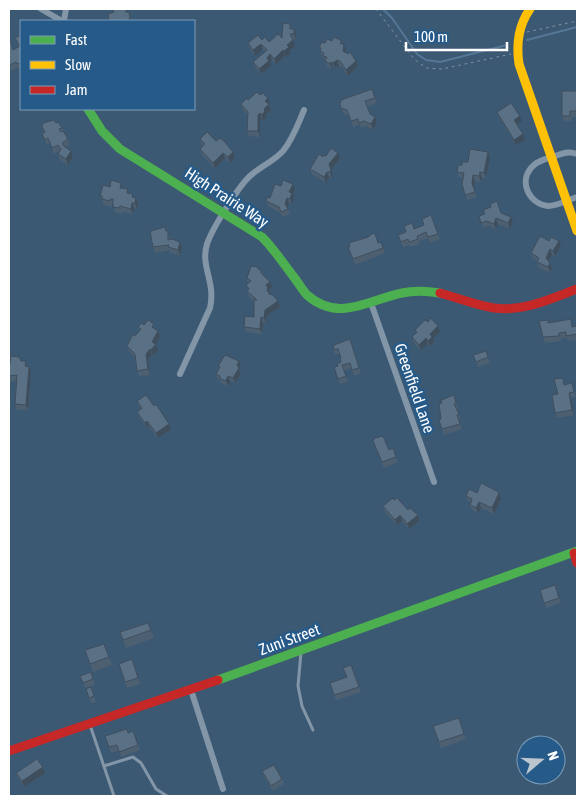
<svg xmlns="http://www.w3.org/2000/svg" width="586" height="805" font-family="'Asap Condensed',sans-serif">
<rect width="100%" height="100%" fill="#3c5973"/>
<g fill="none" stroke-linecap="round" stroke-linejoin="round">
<g stroke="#557797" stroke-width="2">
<path d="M383,9L392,18L417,54L426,60L440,62L507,45"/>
<path d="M527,40L577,27"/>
</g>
<g stroke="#8396a7" stroke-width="1" stroke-dasharray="2.5 4" stroke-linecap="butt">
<path d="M376,9L414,59L426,68L442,69L511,54"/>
<path d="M527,32L577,21"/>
</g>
<g stroke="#8396a7" stroke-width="3">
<path d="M301,652L298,686L302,706L313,730"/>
<path d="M90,725L114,796"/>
<path d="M104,766L133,757L141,763L156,789L167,796"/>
</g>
<g stroke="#8396a7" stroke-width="6">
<path d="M41,9L62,21"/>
<path d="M64,21L66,9"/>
<path d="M577,154C569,151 563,153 555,156C546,159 536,161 531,168C519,182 529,204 548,206C557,206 568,200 577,197"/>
<path d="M371,303L434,482"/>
<path d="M180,374L210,308C216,282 200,266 207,244C212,229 238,187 250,176C260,167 274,161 283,151C293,139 298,124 304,110"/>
<path d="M191,690L223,789"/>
</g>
<g stroke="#4caf50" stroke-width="9">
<path d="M88,109L102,131L120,149L262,237C274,249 283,263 293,276C298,282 302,290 307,295C339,323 368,300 402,293C415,290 428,291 440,293"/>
<path d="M218,680L577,551"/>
</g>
<path stroke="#ffc107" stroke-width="9" d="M530,9C518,26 516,44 519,64L577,231"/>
<g stroke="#c62828" stroke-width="9">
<path d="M440,293C458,298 476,305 494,308C523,312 550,299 577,289"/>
<path d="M574,553L577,563"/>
<path d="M9,751L218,680"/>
</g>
</g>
<g fill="#4d6072">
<path d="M290,24L292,29L296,34V39H292L295,46L290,50L291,53L286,57L285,55L276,65L272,60L270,62L271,66L261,74L255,67L253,62L265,52L263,49L255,56L250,49L248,43L262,40L269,42L282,38Z"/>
<path d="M21,35V68L19,69L18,67L12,71L9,65V43L13,50L19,47L15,38Z"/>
<path d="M332,41L343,44L346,50V53L358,66L348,76L342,67L339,66L335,68L333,67L332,69L327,67L324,57H322L319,47L325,43Z"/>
<path d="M372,89L377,103L367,107L370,114L375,117L377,122L373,130L366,126L361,128L360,124L353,127L349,116L343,113L340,104Z"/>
<path d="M577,91V117H572V121H564L562,116Z"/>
<path d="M248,100L270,104L269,105L271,110L266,114L267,117L263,121L262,119L260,120V137L249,136L247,131L248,115L243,110L241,104Z"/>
<path d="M497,112L522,121L517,124L523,134L525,140L516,145L499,117Z"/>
<path d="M56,123L62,128L68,139L70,145L65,147L73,156L68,165L60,160L58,154L60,150L54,154L50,143L47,145L42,134L44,133L42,127Z"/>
<path d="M200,139L216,141L235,158L230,163L225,158L215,168L202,155L200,149L203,146L202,144Z"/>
<path d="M326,156L340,158L331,170L333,176L332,178L329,177L326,183L312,174L310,169L323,157Z"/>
<path d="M490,158L486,178H482L481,182L475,181L474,188L477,197L467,200L462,184L463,178L459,177L457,172L462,165L468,162Z"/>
<path d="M281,186L295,189L293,195L294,199L292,204L289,203L287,208L290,214L283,217L281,213L268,206L266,201L270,198Z"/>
<path d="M110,187L123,188L134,198L138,203L137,209L134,208L133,214L122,212L121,214L115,212L113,205L112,204V207L104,205L100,196Z"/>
<path d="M501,213L513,222L510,229L498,224L496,229L489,226L483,228L479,216Z"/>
<path d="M431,215L440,239L430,243L428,238L419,241L420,244L411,247L410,245L403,247L398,235L424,225Z"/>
<path d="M166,231L170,237V240L180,242L182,248L180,255L170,253V250L155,253L153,247Z"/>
<path d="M381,242L385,253L355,265L348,247Z"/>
<path d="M561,246L555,256L552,255L549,261L552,268L550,273L539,268L537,262L538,261L533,259L531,253Z"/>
<path d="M259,270L270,282L272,287L269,290L270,294L280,307L267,315L266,323H263L262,334L246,332L244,327L254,317V302L249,297L247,291L248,290L246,285L249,283L247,278Z"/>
<path d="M428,322L438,326L440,331L433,339L434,342L430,346L428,344L421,350L414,343L412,337L416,333L415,330Z"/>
<path d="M549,323L573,325V327L577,326V340L568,341L567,338H561V341L545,343L543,337Z"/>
<path d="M144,325L156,330L158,331L160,337L156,345L158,350L153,356L152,355L148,359L150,375L139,376L137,371L135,358L129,351L127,346L140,331L138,327Z"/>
<path d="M350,339L361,373L354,376L351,368L344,371L348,381L340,384L334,367L338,366L341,362V358L340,354H335L333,349Z"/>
<path d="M486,351L490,363L478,367L473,355Z"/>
<path d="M21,361L29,367L31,372L28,410H17L15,404L16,381L9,382V364Z"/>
<path d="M218,366H241L239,369L241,373L235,383L230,381L228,386L221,383L220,380H218L216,374L219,369Z"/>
<path d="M565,384L574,389L576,397L571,398L574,415L557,418L555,413L558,394Z"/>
<path d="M454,395L458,409H456L461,419L459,420L462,429L444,435L439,420L441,419L442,403Z"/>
<path d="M137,401L154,406L171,429L158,438L149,427L147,428L139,417L137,412L141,409Z"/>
<path d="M375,446L389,450L393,448L398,462L384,468Z"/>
<path d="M477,493H499L501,499L494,514L481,508L478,513L472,510L470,505L471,503L468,501L466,496Z"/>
<path d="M394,500L408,510L418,515L419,521L409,529L402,521L397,525L385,512L383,506Z"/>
<path d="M555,585L561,603L546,608L540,590Z"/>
<path d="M148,623L154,638L126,648L120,632Z"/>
<path d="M104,644L112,665L93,672L85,650Z"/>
<path d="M132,659L140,684L127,688L119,664Z"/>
<path d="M351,665L361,692L336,700L330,683L347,677Z"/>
<path d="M91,672L95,685L85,688L80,676Z"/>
<path d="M91,687L96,702L91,703L86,689Z"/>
<path d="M459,718L466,739L441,748L433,726Z"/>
<path d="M133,731L140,750L121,757L119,750L111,753L105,736L128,733Z"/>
<path d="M43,767L45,773L24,787L18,778L16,773Z"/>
<path d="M262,771L282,779L284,784L273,791L264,777Z"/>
</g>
<g fill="#3f4e5d">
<path d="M294,29L296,34V39L294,34Z"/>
<path d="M293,40L295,46L290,50L291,53L286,57L284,51L287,45Z"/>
<path d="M261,44L263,49L255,56L253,50Z"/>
<path d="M344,45L346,50L345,57L343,51Z"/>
<path d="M283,50L285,55L276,65L274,59Z"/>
<path d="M270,54L272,60L270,62L271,66L261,74L259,69L267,58Z"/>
<path d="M337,60L339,66L335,68L333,63Z"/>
<path d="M356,61L358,66L348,76L346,70Z"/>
<path d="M331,62L333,67L332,69L330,64Z"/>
<path d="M268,98L270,104L269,105L271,110L266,114L267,117L263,121L262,115L265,101Z"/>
<path d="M260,113L262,119L260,120V137L258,131V115Z"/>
<path d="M520,116L522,121L516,125L514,120Z"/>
<path d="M375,117L377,122L373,130L371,124Z"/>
<path d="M523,134L525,140L516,145L514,140Z"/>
<path d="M71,151L73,156L68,165L66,159Z"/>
<path d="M233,152L235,158L230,163L228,157Z"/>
<path d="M488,152L490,158L486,178L484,173Z"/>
<path d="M223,153L225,158L215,168L213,163Z"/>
<path d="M338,153L340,158L331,170L333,176L332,178L330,172L329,164Z"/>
<path d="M327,172L329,177L326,183L324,177Z"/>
<path d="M480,172L482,178L481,182L479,176Z"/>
<path d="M473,175L475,181L474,188L477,197L472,183Z"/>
<path d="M293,184L295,189L293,195L294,199L292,204L290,199L289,192Z"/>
<path d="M136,198L138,203L137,209L135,203Z"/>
<path d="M287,198L289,203L287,209L285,204Z"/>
<path d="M132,203L134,208L133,214L131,209Z"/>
<path d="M511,217L513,222L510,229L508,223Z"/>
<path d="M496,218L498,224L496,229L494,224Z"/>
<path d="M559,241L561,246L555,256L553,251Z"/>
<path d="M180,242L182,248L180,255L178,250Z"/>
<path d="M550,249L552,255L548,263L546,258Z"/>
<path d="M550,263L552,268L550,273L548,267Z"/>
<path d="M270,282L272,287L269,290L270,294L269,295L266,285Z"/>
<path d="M278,301L280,307L267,315L266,323L264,318L265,310Z"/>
<path d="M261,317L263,323L262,334L260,329Z"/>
<path d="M438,326L440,331L433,339L434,342L430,346L428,341L430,334Z"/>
<path d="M158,331L160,337L156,345L158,350L153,356L151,350L152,342Z"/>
<path d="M426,338L428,344L421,350L419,345Z"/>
<path d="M150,349L152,355L148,359L150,375L148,369L146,354Z"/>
<path d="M239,361L241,366L239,369L241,373L235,383L233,378Z"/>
<path d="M29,367L31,372L28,410L26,405Z"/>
<path d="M228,376L230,381L228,386L226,381Z"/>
<path d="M569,393L571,398L574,415L572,410Z"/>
<path d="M147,421L149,427L147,428L145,423Z"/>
<path d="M169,424L171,429L158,438L156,433Z"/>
<path d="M499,493L501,499L494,514L492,508Z"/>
<path d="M479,502L481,508L478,513L476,508Z"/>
<path d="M400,515L402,521L397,525L395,520Z"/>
<path d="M418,515L419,521L409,529L407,524Z"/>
<path d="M43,767L45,773L24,787L22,781Z"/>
</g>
<g fill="#5a7085" stroke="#3f4e5d">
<path d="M113,9H126V12H129L130,19L127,20L128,21H109L108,14L114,12Z"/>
<path d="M283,23L290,24V29H294V34H290L293,40L287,45L289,47L284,51L283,50L274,59L270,54L267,58L269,61L259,69L253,62L267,50L261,44L253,50L248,43L258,35L262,40L265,37L269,42L278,34L282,38Z"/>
<path d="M21,35V66L20,63L17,64L16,62L10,65L9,64V43L11,42L13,50L20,46L15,38Z"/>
<path d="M334,37L342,41L340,43L344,45L343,51L348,54L350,52L356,61L346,70L340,61L337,60L333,63L331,62L330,64L325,61L327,57L323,56L324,53L320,51L321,48L319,47L322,42L325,43L327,39L332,41Z"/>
<path d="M372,89L375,98L365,101L370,114L375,117L371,124L364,121L359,123L358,119L351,121L347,110L341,108L340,104L341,100Z"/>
<path d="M562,91H577V111H570V116H562Z"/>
<path d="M257,92L260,95L263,93L268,98L265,101L269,104L264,109L265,111L262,115L260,113L258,115V131H247L248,112L241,104L247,98L248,100Z"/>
<path d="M511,103L520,116L514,120L523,134L514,140L497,112Z"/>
<path d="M54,120L56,123L58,122L62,128L59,129L61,132L63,131L68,139L62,143L64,146L71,151L66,159L58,154L61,149L58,145L52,148L48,138L45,140L42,134L45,132L42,127L43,123Z"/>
<path d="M207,132L216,141L220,138L224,141L233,152L228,157L223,153L213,163L200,149L205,144L200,139Z"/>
<path d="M331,148L338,153L329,164L331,170L330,172H327L324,177L310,169L319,154L323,157L324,155L326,156Z"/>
<path d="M470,149L488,152L484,173L480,172L479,176L473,175L472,183L475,192L465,195L462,184L464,173L457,172L458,165H462V162H468Z"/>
<path d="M111,180L121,183L120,188L128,189L127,193L133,194L132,197L136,198L135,203H132L131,209L120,206L119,208L113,207V199H110V201L102,199V196H100L103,185L110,187Z"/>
<path d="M283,180L293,184L289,192L292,193L290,199L287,198L285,204L288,209L281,212L279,207L266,201L267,197L270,198L275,184L281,186Z"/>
<path d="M497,201L501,213L511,217L508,223L496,218L494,224L487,221L481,223L479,216L485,214L483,210L491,207L490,204Z"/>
<path d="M431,215L438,234L428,237L426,232L417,236L418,239L409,242L408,239L401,242L398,235L406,232L404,226L412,223L414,229L424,225L422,219Z"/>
<path d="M165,227L166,231H168V240L172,239L180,242L178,250L168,247L169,245L153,247L150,231Z"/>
<path d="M373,233L375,234L378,243L381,242L383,248L353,259L348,247H350L349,243L368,237Z"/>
<path d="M540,236L549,241L551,237L559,241L553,251L550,249L546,258L550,263L548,267L537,262L539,258L531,253Z"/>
<path d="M251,266L258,267V269L261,270V273L270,282L266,285L268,288L267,290L270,295L272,294L278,301L265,310L264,318L261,317L260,329L244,327L245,316L254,317V300H257L247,291L249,289L246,285L251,281L247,278Z"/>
<path d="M431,318L438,326L430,334L432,337L428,341L426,338L419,345L412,337L417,332L415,330L425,320L428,322Z"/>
<path d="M571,319L572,327L577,326V334L566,336V332L559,333V336L543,337L539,321L548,320V323Z"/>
<path d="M148,320L154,324L152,327L158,331L152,342L156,344L151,350L150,349L146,354L148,369L137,371L135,354L127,346L133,334L135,336L141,329L138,327L142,323L144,325Z"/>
<path d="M350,339L359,368L352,370L350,363L342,365L346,376L338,379L334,367L338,366L337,364L341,362L340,359L341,358L338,349H333L334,345Z"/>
<path d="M486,351L488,357L476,362L473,355Z"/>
<path d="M225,355L239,361L237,365L239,368L233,378L228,376L226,381L219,378L220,376L216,374L220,367L218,366Z"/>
<path d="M11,356L19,357L21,361H26L25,366L29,367L26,405L15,404L17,375L9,376V364H10Z"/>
<path d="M563,378L564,385L572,383L574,392L569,393L572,410L555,413L552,395L558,394L554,379Z"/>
<path d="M146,395L154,406L156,404L169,424L156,433L147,421L145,423L137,412L142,408L137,401Z"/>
<path d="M454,395L456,403L454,404L459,414L457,415L460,424L442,429L439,420L441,419L439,404L442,403L441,400Z"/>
<path d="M383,436L389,450L393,448L396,457L382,462L373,441L375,438Z"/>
<path d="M481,483L497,491L499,493L492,508L479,502L476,508L470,505L472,499L466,496L469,489L477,493Z"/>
<path d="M393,498L394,500L397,498L408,510L410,508L418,515L407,524L400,515L395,520L383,506Z"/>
<path d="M555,585L559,598L544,603L540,590Z"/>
<path d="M148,623L151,630L123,640L120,632Z"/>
<path d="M104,644L109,657L90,664L85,650Z"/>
<path d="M132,659L138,678L125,682L119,664Z"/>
<path d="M351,665L359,687L334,695L330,683L347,677L343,668Z"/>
<path d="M91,672L93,679L83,683L80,676Z"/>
<path d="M91,687L94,696L89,698L86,689Z"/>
<path d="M459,718L464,734L439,742L433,726Z"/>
<path d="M127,729L128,733L133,731L138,745L119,752L117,745L109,747L105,736Z"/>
<path d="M37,759L43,767L22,781L16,773Z"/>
<path d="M274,765L282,779L271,786L262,771Z"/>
</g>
<g text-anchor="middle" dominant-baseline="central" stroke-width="5" stroke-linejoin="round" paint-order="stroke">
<g font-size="16" fill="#fff" stroke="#265a89">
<text transform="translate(227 197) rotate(33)">High Prairie Way</text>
<text transform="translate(415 388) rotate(71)">Greenfield Lane</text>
<text transform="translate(289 639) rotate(-20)">Zuni Street</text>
</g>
</g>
<rect width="586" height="805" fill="none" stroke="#ffffff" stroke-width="20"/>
<rect x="20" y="20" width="175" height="90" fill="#265a89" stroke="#7d9cb8"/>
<rect x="30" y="36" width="25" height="8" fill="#4caf50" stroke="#7d9cb8"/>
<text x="65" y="45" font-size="15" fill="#ffffff">Fast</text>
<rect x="30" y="61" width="25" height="8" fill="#ffc107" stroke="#7d9cb8"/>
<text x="65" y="70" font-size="15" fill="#ffffff">Slow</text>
<rect x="30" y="86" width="25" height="8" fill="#c62828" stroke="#7d9cb8"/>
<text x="65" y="95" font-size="15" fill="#ffffff">Jam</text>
<g transform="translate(541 760) rotate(71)"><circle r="24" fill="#265a89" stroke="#7d9cb8"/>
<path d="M0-4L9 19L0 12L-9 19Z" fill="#bbc5ce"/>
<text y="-8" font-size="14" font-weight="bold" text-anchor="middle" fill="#ffffff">N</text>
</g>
<path d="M406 42v8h101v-8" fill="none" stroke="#ffffff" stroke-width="2.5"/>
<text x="414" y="42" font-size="15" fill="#ffffff" stroke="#265a89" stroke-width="4" paint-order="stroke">100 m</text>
</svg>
